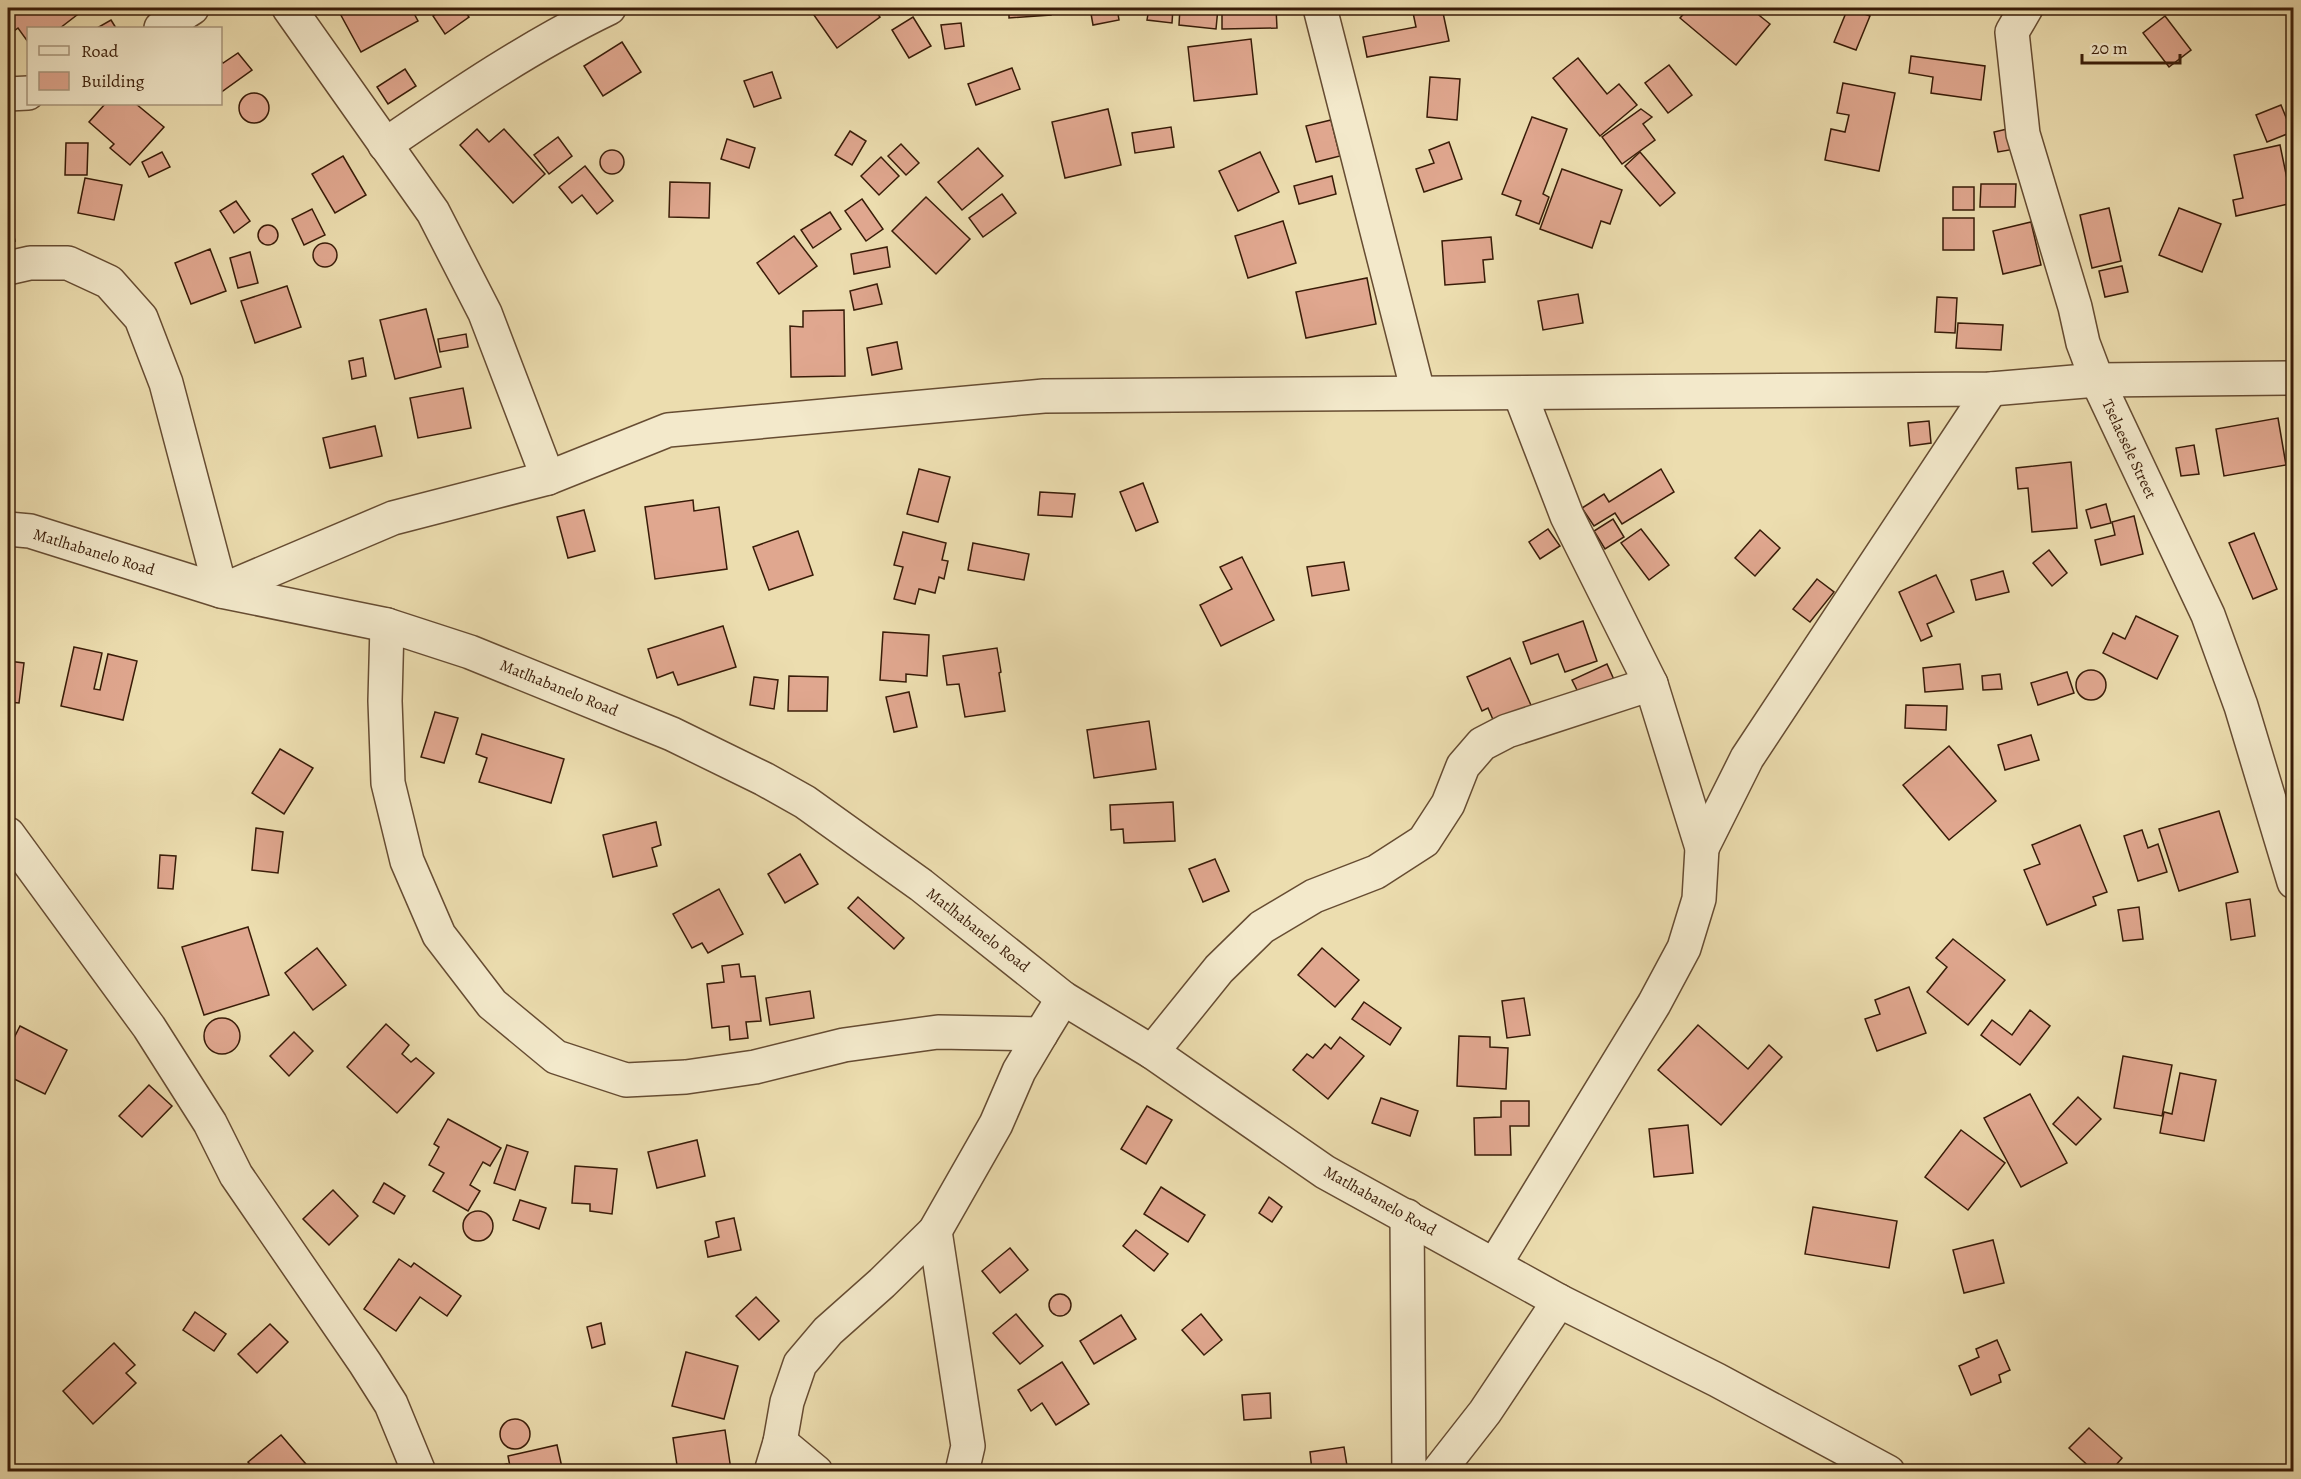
<svg xmlns="http://www.w3.org/2000/svg" width="2301" height="1479" font-family="Alegreya,serif">
<rect width="100%" height="100%" fill="#ecddaf"/>
<filter id="stains"><feTurbulence type="fractalNoise" baseFrequency=".00333" numOctaves="4"/><feColorMatrix values="0 0 0 0 .2 0 0 0 0 .09 0 0 0 0 .02 0 0 0 .5 -.17"/></filter>
<radialGradient id="worn" r=".72"><stop offset=".6" stop-color="#630" stop-opacity="0"/><stop offset="1" stop-color="#630" stop-opacity=".3"/></radialGradient>
<g fill="#e0a78f" stroke="#391c08" stroke-width="1.5">
<path d="M8,8H86L60,28H28V42L18,28L10,34L8,31Z"/>
<path d="M337,8H411L418,21L361,52Z"/>
<path d="M445,8H462L469,17L445,34L433,16Z"/>
<path d="M809,8H873L880,17L837,48Z"/>
<path d="M1009,8H1051V15L1009,18Z"/>
<path d="M1090,8H1117L1119,20L1093,25Z"/>
<path d="M1149,8H1173L1172,23L1147,20Z"/>
<path d="M1180,8H1218L1216,29L1179,25Z"/>
<path d="M1222,8H1276L1277,28L1222,29Z"/>
<path d="M1376,8H1404V10L1376,11Z"/>
<path d="M1412,8H1442L1449,41L1367,57L1363,37L1416,27Z"/>
<path d="M1689,8H1750L1770,24L1736,65L1680,18Z"/>
<path d="M1848,8L1870,16L1856,50L1834,42Z"/>
<path d="M2165,16L2191,50L2169,67L2143,33Z"/>
<path d="M913,17L931,46L909,58L892,30Z"/>
<path d="M111,20L116,28H97Z"/>
<path d="M961,23L964,46L945,49L941,25Z"/>
<path d="M1251,39L1257,94L1194,101L1188,47Z"/>
<path d="M622,42L641,72L603,96L584,66Z"/>
<path d="M238,53L252,70L220,93V60L223,63Z"/>
<path d="M1911,56L1985,66L1981,100L1931,93L1933,77L1909,73Z"/>
<path d="M1578,58L1607,94L1619,84L1637,105L1600,136L1553,78Z"/>
<path d="M1669,65L1692,95L1668,113L1645,83Z"/>
<path d="M1012,68L1020,89L976,105L968,84Z"/>
<path d="M405,69L416,86L388,104L377,87Z"/>
<path d="M772,72L781,98L754,107L744,81Z"/>
<path d="M1430,77L1460,79L1457,120L1427,117Z"/>
<path d="M1843,83L1895,93L1879,171L1825,160L1831,129L1845,132L1849,115L1837,113Z"/>
<circle cx="254" cy="108" r="15"/>
<path d="M105,104H136L164,127L130,165L110,148L114,144L89,122Z"/>
<path d="M2281,105L2292,132L2267,142L2256,115Z"/>
<path d="M1108,109L1121,165L1065,178L1052,122Z"/>
<path d="M1641,109L1652,117L1643,124L1655,140L1622,164L1602,137Z"/>
<path d="M1532,117L1567,129L1543,194L1549,197L1539,224L1516,215L1521,201L1502,194Z"/>
<path d="M1331,120L1340,156L1316,162L1306,126Z"/>
<path d="M1171,127L1174,147L1135,153L1132,133Z"/>
<path d="M2016,127L2021,148L1998,152L1994,132Z"/>
<path d="M477,129L489,142L504,129L545,174L513,203L460,145Z"/>
<path d="M850,131L866,141L852,165L835,155Z"/>
<path d="M558,137L572,156L549,174L534,155Z"/>
<path d="M727,139L755,148L749,168L721,159Z"/>
<path d="M1449,142L1462,179L1424,192L1416,169L1434,163L1429,150Z"/>
<path d="M66,143H88L87,175H65Z"/>
<path d="M901,144L919,163L906,175L888,156Z"/>
<path d="M2280,145L2292,203L2236,216L2233,200L2243,198L2234,155Z"/>
<path d="M978,148L1003,176L962,210L938,182Z"/>
<circle cx="612" cy="162" r="12"/>
<path d="M162,152L170,167L149,177L142,162Z"/>
<path d="M1260,152L1279,192L1238,211L1219,171Z"/>
<path d="M1640,152L1675,193L1660,206L1625,166Z"/>
<path d="M343,156L366,195L335,213L312,174Z"/>
<path d="M881,157L899,176L879,195L861,176Z"/>
<path d="M585,166L613,201L597,214L582,195L572,203L559,187Z"/>
<path d="M1562,169L1622,190L1610,224L1601,221L1592,248L1540,229Z"/>
<path d="M1332,176L1336,194L1299,204L1294,186Z"/>
<path d="M85,178L122,185L114,220L78,213Z"/>
<path d="M670,182L710,183L709,218L669,217Z"/>
<path d="M1981,184H2016L2015,207H1980Z"/>
<rect x="1953" y="187" width="21" height="23"/>
<path d="M1002,194L1016,213L983,237L969,218Z"/>
<path d="M926,197L970,239L936,274L892,231Z"/>
<path d="M862,199L883,229L866,241L845,211Z"/>
<path d="M236,201L250,221L234,233L220,211Z"/>
<path d="M2109,208L2121,261L2092,268L2080,215Z"/>
<path d="M2179,208L2221,224L2202,272L2159,255Z"/>
<path d="M8,209L15,241L8,242Z"/>
<path d="M312,209L325,235L304,245L292,219Z"/>
<path d="M830,212L841,229L813,248L801,230Z"/>
<rect x="1943" y="218" width="31" height="32"/>
<path d="M1283,221L1296,263L1248,278L1235,236Z"/>
<path d="M2031,222L2041,265L2003,274L1993,231Z"/>
<circle cx="268" cy="235" r="10"/>
<path d="M794,236L817,266L779,294L757,263Z"/>
<path d="M1491,237L1493,259L1483,260L1485,282L1445,285L1442,241Z"/>
<circle cx="325" cy="255" r="12"/>
<path d="M887,247L890,267L854,274L851,254Z"/>
<path d="M210,249L226,291L191,304L175,263Z"/>
<path d="M250,252L258,283L238,288L230,258Z"/>
<path d="M2122,266L2128,292L2105,297L2099,271Z"/>
<path d="M1367,278L1376,324L1306,338L1296,292Z"/>
<path d="M877,284L882,304L854,310L850,291Z"/>
<path d="M287,286L301,327L255,343L241,301Z"/>
<path d="M1578,294L1583,323L1543,330L1538,301Z"/>
<path d="M1937,297L1957,298L1955,333L1935,332Z"/>
<path d="M426,309L441,367L395,379L380,320Z"/>
<path d="M844,310L845,376L791,377L790,326L803,327V311Z"/>
<path d="M1958,323L2003,325L2001,350L1956,348Z"/>
<path d="M466,334L468,347L440,352L438,339Z"/>
<path d="M897,342L902,369L872,375L867,348Z"/>
<path d="M363,358L366,376L352,379L349,361Z"/>
<path d="M463,388L471,428L418,438L410,398Z"/>
<path d="M2278,418L2286,465L2224,476L2216,429Z"/>
<path d="M1929,421L1931,443L1910,446L1908,423Z"/>
<path d="M375,426L382,456L330,468L323,438Z"/>
<path d="M2194,445L2199,474L2181,476L2176,448Z"/>
<path d="M2071,462L2077,528L2032,532L2028,488L2018,489L2016,468Z"/>
<path d="M919,469L950,477L938,522L907,514Z"/>
<path d="M1661,469L1674,492L1622,524L1615,513L1594,526L1582,508L1604,494L1609,502Z"/>
<path d="M1143,483L1158,522L1136,531L1120,492Z"/>
<path d="M1040,492L1075,494L1072,517L1038,515Z"/>
<path d="M693,500L694,511L719,507L727,569L655,579L645,507Z"/>
<path d="M2106,504L2111,523L2091,528L2086,510Z"/>
<path d="M584,510L595,551L568,558L557,517Z"/>
<path d="M2134,516L2143,554L2101,565L2095,540L2115,535L2112,522Z"/>
<path d="M1613,519L1624,537L1605,549L1594,531Z"/>
<path d="M1548,529L1560,546L1540,559L1529,542Z"/>
<path d="M1641,529L1669,565L1649,580L1621,543Z"/>
<path d="M1760,530L1780,548L1755,576L1735,558Z"/>
<path d="M798,531L813,575L769,590L753,547Z"/>
<path d="M903,532L946,543L942,560L948,561L944,579L939,577L935,593L919,589L915,604L894,599L903,567L894,565Z"/>
<path d="M2254,533L2277,589L2253,599L2229,543Z"/>
<path d="M973,543L1029,554L1024,580L968,570Z"/>
<path d="M2049,550L2067,573L2052,586L2033,563Z"/>
<path d="M1242,557L1274,620L1221,646L1200,605L1232,589L1220,567Z"/>
<path d="M1344,562L1349,590L1312,596L1307,567Z"/>
<path d="M2003,571L2009,592L1976,600L1971,580Z"/>
<path d="M1936,575L1954,612L1927,624L1932,636L1921,641L1899,592Z"/>
<path d="M1817,579L1834,592L1810,622L1793,609Z"/>
<path d="M2136,616L2178,636L2157,679L2103,653L2113,633L2125,639Z"/>
<path d="M1583,621L1597,661L1565,672L1558,654L1531,664L1523,642Z"/>
<path d="M723,626L736,667L678,685L673,672L657,678L648,649Z"/>
<path d="M883,632L929,635L927,676L906,674V682L880,680Z"/>
<path d="M74,647L102,653L94,689L100,690L108,654L137,661L123,720L61,706Z"/>
<path d="M997,648L1001,672L999,673L1005,711L965,717L959,684L947,685L943,656Z"/>
<path d="M1510,658L1534,712L1497,729L1488,708L1482,711L1467,677Z"/>
<path d="M8,661L24,663L19,703L8,702Z"/>
<path d="M1607,664L1615,682L1581,698L1572,680Z"/>
<path d="M1960,664L1963,689L1925,692L1923,668Z"/>
<circle cx="2091" cy="685" r="15"/>
<path d="M2067,672L2074,693L2038,705L2031,683Z"/>
<path d="M2000,674L2002,689L1983,690L1982,676Z"/>
<path d="M789,676L828,677L827,711H788Z"/>
<path d="M754,677L778,680L774,709L750,705Z"/>
<path d="M909,692L917,727L894,732L886,697Z"/>
<path d="M1906,705L1947,706L1946,730L1905,728Z"/>
<path d="M435,712L458,718L444,763L421,757Z"/>
<path d="M1149,721L1156,769L1094,778L1087,730Z"/>
<path d="M482,734L564,759L551,803L479,782L487,758L476,754Z"/>
<path d="M2031,735L2039,760L2005,770L1998,745Z"/>
<path d="M1949,746L1996,801L1949,840L1903,785Z"/>
<path d="M280,749L313,768L284,814L252,793Z"/>
<path d="M1173,802L1175,841L1124,843L1123,829L1111,830L1110,805Z"/>
<path d="M2219,811L2238,872L2179,891L2159,829Z"/>
<path d="M656,822L661,845L652,848L657,866L613,877L603,835Z"/>
<path d="M2080,825L2107,892L2093,897L2096,905L2047,925L2024,870L2040,864L2032,845Z"/>
<path d="M256,828L283,832L278,873L252,870Z"/>
<path d="M2142,830L2148,848L2158,844L2167,872L2138,881L2124,836Z"/>
<path d="M800,854L818,884L785,903L768,874Z"/>
<path d="M160,855L176,856L173,889L158,888Z"/>
<path d="M1215,859L1229,891L1203,902L1189,869Z"/>
<path d="M719,889L743,934L708,953L702,943L692,948L673,914Z"/>
<path d="M858,897L904,938L894,949L848,908Z"/>
<path d="M2250,899L2255,936L2231,940L2226,903Z"/>
<path d="M2139,907L2143,939L2123,941L2118,910Z"/>
<path d="M248,927L269,995L204,1015L182,947Z"/>
<path d="M1953,939L2005,980L1968,1025L1927,992L1947,967L1936,958Z"/>
<path d="M317,948L346,985L313,1010L285,973Z"/>
<path d="M1322,948L1359,980L1335,1007L1298,975Z"/>
<path d="M739,964L741,977L755,976L761,1021L746,1022L748,1038L730,1040L729,1026L712,1028L707,984L724,982L722,966Z"/>
<path d="M1909,987L1926,1033L1877,1051L1865,1019L1880,1014L1875,1000Z"/>
<path d="M810,991L814,1018L770,1025L766,998Z"/>
<path d="M1524,998L1530,1035L1507,1038L1502,1001Z"/>
<path d="M1364,1002L1401,1028L1390,1045L1352,1019Z"/>
<path d="M2030,1010L2050,1026L2020,1065L1981,1035L1992,1020L2012,1035Z"/>
<circle cx="222" cy="1036" r="18"/>
<path d="M386,1024L409,1045L402,1054L411,1062L416,1058L434,1073L397,1113L347,1067Z"/>
<path d="M1698,1025L1748,1069L1769,1045L1782,1057L1721,1125L1658,1070Z"/>
<path d="M20,1026L67,1050L45,1094L8,1076V1050Z"/>
<path d="M294,1032L313,1051L289,1076L270,1056Z"/>
<path d="M1459,1036L1490,1037V1047L1508,1048L1506,1089L1457,1086Z"/>
<path d="M1340,1037L1364,1056L1328,1099L1293,1070L1307,1054L1313,1058L1325,1044L1331,1049Z"/>
<path d="M2123,1056L2172,1065L2162,1116L2114,1108Z"/>
<path d="M2180,1073L2216,1080L2204,1141L2160,1133L2164,1112L2172,1114Z"/>
<path d="M149,1085L172,1106L142,1137L119,1116Z"/>
<path d="M2030,1094L2067,1163L2021,1187L1984,1118Z"/>
<path d="M2078,1097L2101,1119L2076,1145L2053,1124Z"/>
<path d="M1381,1098L1418,1111L1410,1136L1372,1123Z"/>
<path d="M1501,1101H1529V1126H1510L1511,1155H1475L1474,1118L1501,1117Z"/>
<path d="M1147,1106L1172,1120L1146,1164L1121,1149Z"/>
<path d="M448,1119L501,1148L490,1166L483,1162L470,1185L480,1191L468,1211L433,1191L444,1173L429,1165L439,1147L434,1144Z"/>
<path d="M1688,1125L1693,1173L1654,1177L1649,1129Z"/>
<path d="M1961,1130L2005,1163L1968,1210L1925,1177Z"/>
<path d="M697,1140L705,1176L657,1188L648,1152Z"/>
<path d="M507,1145L528,1152L515,1190L494,1183Z"/>
<path d="M575,1166L617,1169L612,1214L590,1211V1204L572,1203Z"/>
<path d="M384,1183L405,1196L394,1214L373,1202Z"/>
<path d="M1161,1187L1205,1215L1188,1242L1144,1214Z"/>
<path d="M333,1190L358,1216L329,1245L303,1219Z"/>
<path d="M1269,1197L1282,1207L1272,1222L1259,1213Z"/>
<path d="M520,1200L546,1208L539,1229L513,1220Z"/>
<path d="M1813,1207L1897,1221L1889,1268L1805,1254Z"/>
<circle cx="478" cy="1226" r="15"/>
<path d="M734,1218L741,1250L708,1257L705,1241L719,1237L716,1222Z"/>
<path d="M1136,1230L1168,1254L1154,1271L1123,1246Z"/>
<path d="M1993,1240L2004,1283L1964,1293L1953,1250Z"/>
<path d="M1010,1248L1028,1270L1000,1293L982,1271Z"/>
<path d="M399,1259L411,1267L414,1263L461,1296L447,1316L420,1297L396,1331L364,1309Z"/>
<circle cx="1060" cy="1305" r="11"/>
<path d="M756,1297L779,1321L759,1340L736,1316Z"/>
<path d="M195,1312L226,1334L214,1351L183,1330Z"/>
<path d="M1016,1314L1043,1346L1020,1364L993,1333Z"/>
<path d="M1201,1314L1222,1340L1204,1355L1182,1330Z"/>
<path d="M1121,1315L1136,1339L1094,1364L1080,1341Z"/>
<path d="M601,1323L605,1344L592,1348L587,1327Z"/>
<path d="M270,1324L288,1342L257,1373L238,1354Z"/>
<path d="M1997,1340L2010,1370L1999,1375L2001,1382L1971,1395L1959,1366L1979,1357L1976,1349Z"/>
<path d="M114,1343L135,1365L126,1373L136,1383L93,1424L63,1391Z"/>
<path d="M686,1352L738,1366L724,1419L672,1406Z"/>
<path d="M1062,1362L1089,1404L1056,1425L1042,1403L1031,1411L1018,1390Z"/>
<path d="M1270,1393L1271,1418L1244,1420L1242,1395Z"/>
<circle cx="515" cy="1434" r="15"/>
<path d="M2089,1428L2122,1458L2110,1472H2095L2069,1448Z"/>
<path d="M725,1430L731,1470L678,1472L673,1438Z"/>
<path d="M281,1435L311,1470L309,1472H256L248,1462Z"/>
<path d="M557,1445L563,1472H511L508,1456Z"/>
<path d="M1344,1447L1348,1472H1308L1312,1471L1310,1452Z"/>
<path d="M507,1464L509,1472H476Z"/>
<path d="M111,1465L118,1472H104Z"/>
</g>
<g fill="none" stroke-linecap="round" stroke-linejoin="round">
<defs>
<g id="minor">
<path d="M289,8L433,212L485,313L548,478"/>
<path d="M1320,8L1418,392"/>
<path d="M2026,8L2012,32L2023,134L2075,307L2083,343L2097,380L2208,615L2241,706L2294,882"/>
<path d="M161,28L192,8"/>
<path d="M8,94L28,93"/>
<path d="M385,145C458,95 530,46 609,8"/>
<path d="M8,268L30,263H68L109,282L141,318L166,383L221,591L393,518L548,478L668,430L1044,396L1991,389L2097,380L2294,378"/>
<path d="M8,529L30,531L221,591L387,625L470,652L672,734L764,779L805,802L921,885L1063,998L1152,1052L1325,1172L1559,1301L1717,1380L1888,1472"/>
<path d="M387,625L385,701L388,783L407,861L439,935L492,1004L556,1057L626,1080L686,1077L755,1067L844,1045L938,1032L1041,1034L1063,998"/>
<path d="M8,834L149,1027L210,1123L236,1175L365,1363L391,1404L419,1472"/>
<path d="M1702,848L1747,758L1991,389"/>
<path d="M1152,1052L1219,969L1262,927L1314,896L1376,872L1424,841L1448,804L1463,766L1482,744L1507,731L1651,684"/>
<path d="M1407,1216L1409,1472"/>
<path d="M935,1231L968,1446L962,1472"/>
<path d="M1495,1264L1654,1004L1684,948L1699,899L1702,848L1651,684L1567,516L1520,394"/>
<path d="M780,1442L816,1472"/>
<path d="M771,1472L780,1442L787,1402L800,1364L828,1331L882,1283L935,1231L996,1124L1019,1071L1041,1034"/>
<path d="M1438,1472L1485,1412L1559,1301"/>
</g>
</defs>
<use href="#minor" stroke="#664c32" stroke-width="36"/>
<use href="#minor" stroke="#f3e9cb" stroke-width="33"/>
</g>
<g text-anchor="middle" dominant-baseline="central" stroke-width="6" stroke-linejoin="round" paint-order="stroke">
<g font-size="16" fill="#391c08" stroke="#f3e9cb">
<text transform="translate(2129 449) rotate(65)">Tselaesele Street</text>
<text transform="translate(94 552) rotate(17)">Matlhabanelo Road</text>
<text transform="translate(559 688) rotate(22)">Matlhabanelo Road</text>
<text transform="translate(978 930) rotate(38)">Matlhabanelo Road</text>
<text transform="translate(1380 1201) rotate(29)">Matlhabanelo Road</text>
</g>
</g>
<rect width="2301" height="1479" fill="none" stroke="#ecddaf" stroke-width="30"/>
<rect x="9" y="9" width="2283" height="1461" fill="none" stroke="#391c08" stroke-width="3"/>
<rect x="15" y="15" width="2271" height="1449" fill="none" stroke="#391c08" stroke-width="1.5"/>
<rect x="27" y="27" width="195" height="78" fill="#f3e9cb" stroke="#a9977d" stroke-width="1.5"/>
<rect x="39" y="46" width="30" height="9" fill="#f3e9cb" stroke="#a9977d" stroke-width="1.5"/>
<text x="81" y="57" font-size="18" fill="#391c08">Road</text>
<rect x="39" y="72" width="30" height="18" fill="#e0a78f" stroke="#a9977d" stroke-width="1.5"/>
<text x="81" y="87" font-size="18" fill="#391c08">Building</text>
<path d="M2082 54v9h98v-9" fill="none" stroke="#391c08" stroke-width="3"/>
<text x="2091" y="54" font-size="18" fill="#391c08" stroke="#f3e9cb" stroke-width="4.5" paint-order="stroke">20 m</text>
<rect width="100%" height="100%" filter="url(#stains)"/>
<rect width="100%" height="100%" fill="url(#worn)"/>
</svg>
